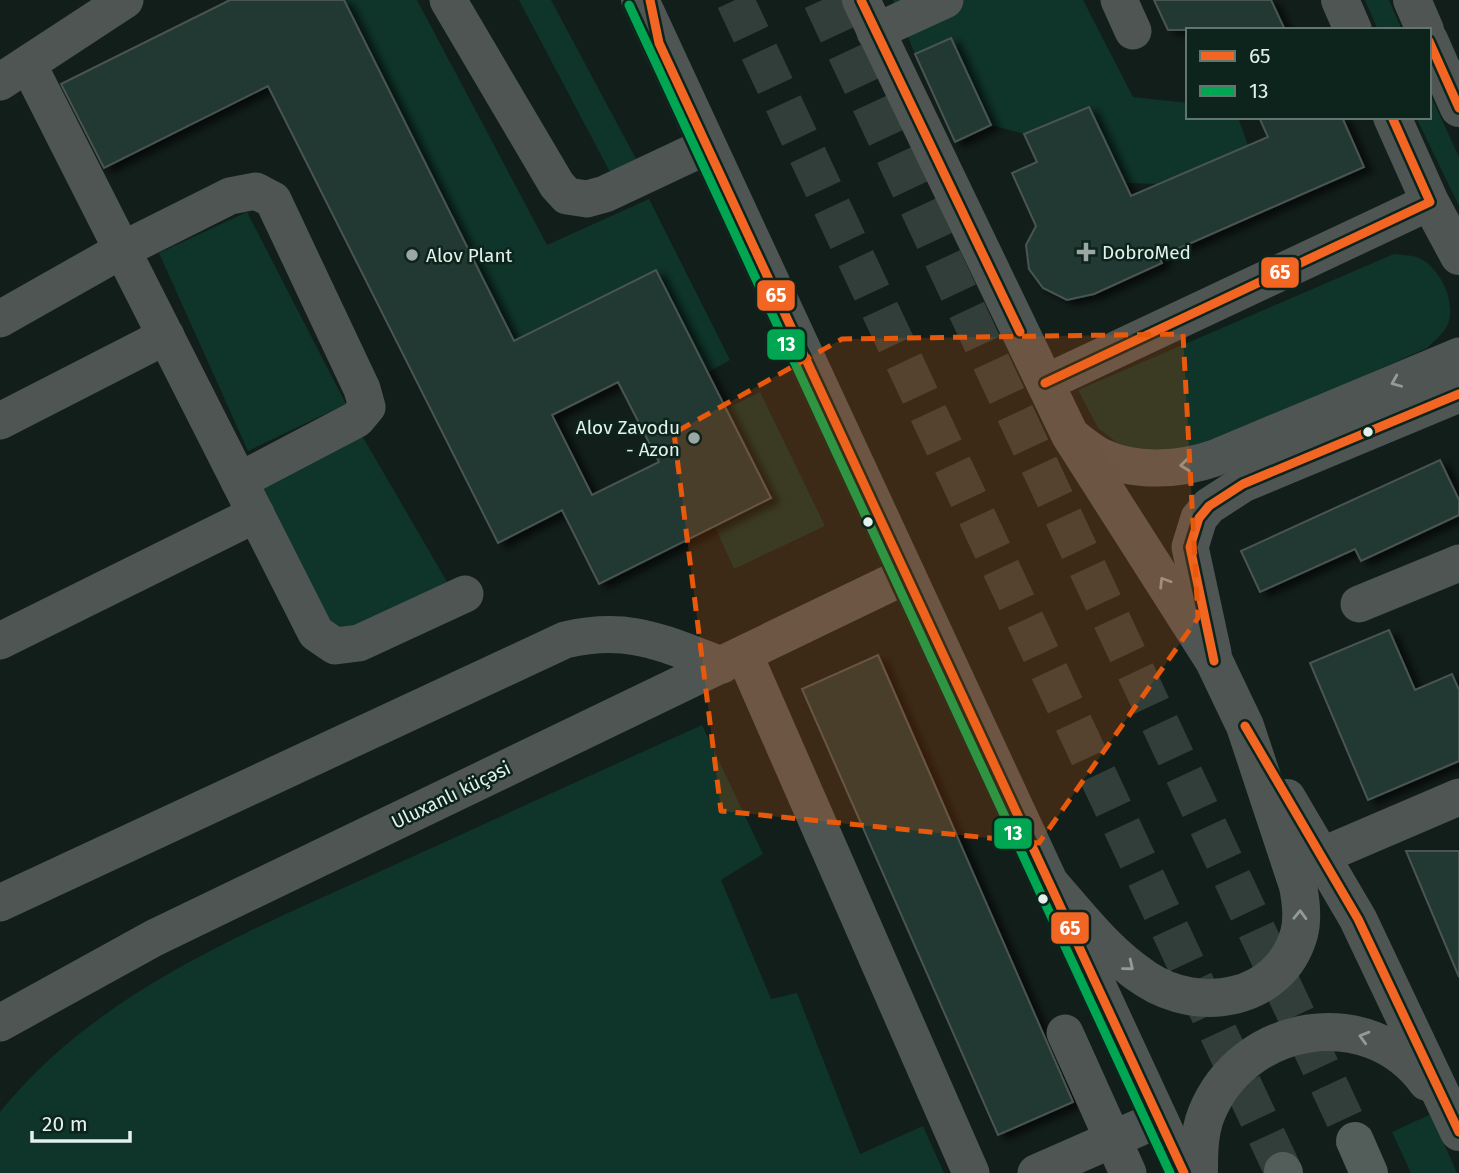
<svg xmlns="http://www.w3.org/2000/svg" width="1459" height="1173" font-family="'Fira Sans',sans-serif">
<defs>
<filter id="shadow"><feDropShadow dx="8" dy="4.5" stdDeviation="3.5" flood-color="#0009"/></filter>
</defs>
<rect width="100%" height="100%" fill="#121e1a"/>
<g fill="#0f3429">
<path d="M344,0H417L547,245L649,199L730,360L708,372L656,270L514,341Z"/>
<path d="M519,0H551L636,159L610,172Z"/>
<path d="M893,0H1083L1133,97L1188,103V117H1238L1248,146L1160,184L1125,183L1089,107L1024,134L991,125L951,38L915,54Z"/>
<path d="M1365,0H1389L1402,30H1378Z"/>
<path d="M1429,92L1459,157V206L1416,117H1429Z"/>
<path d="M247,212L346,404L248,451L159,253Z"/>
<path d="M1394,254C1401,255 1410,255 1417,257C1440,266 1459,305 1446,328C1442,335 1433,342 1427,348L1217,441L1173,451H1145L1120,445L1098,428L1078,390Z"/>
<path d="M760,392L825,526L734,569L715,527L771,498L726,409Z"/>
<path d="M361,434L450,587L343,631L320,622L261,488Z"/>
<path d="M702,725L763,854L721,880L771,999L797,993L860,1154L923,1126L944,1173H0V1112C99,989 252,930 392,866C495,819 598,772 702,725Z"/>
<path d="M1431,1114L1457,1173H1411L1392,1132Z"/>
</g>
<g fill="#243833" stroke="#4a5450" stroke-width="2" fill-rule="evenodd" filter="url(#shadow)">
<path d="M230,0H344L514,341L656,270L771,498L599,584L562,510L498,543L268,86L104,168L61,84ZM618,382L659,462L592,495L552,415Z"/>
<path d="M1154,0H1271L1285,30H1168Z"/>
<path d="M951,38L991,125L955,142L915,54Z"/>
<path d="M1089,107L1131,196L1268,137L1259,117H1342L1364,167L1159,257L1162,263L1094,294L1067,300L1043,288L1029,269L1026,245L1036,226L1012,173L1037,162L1024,134Z"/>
<path d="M1440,460L1459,500V515L1361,561L1355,549L1260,592L1241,551Z"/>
<path d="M1389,630L1415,690L1452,674L1459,690V761L1368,800L1310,663Z"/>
<path d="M878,655L1073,1102L998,1135L802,689Z"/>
<path d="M1406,851H1459V977Z"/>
</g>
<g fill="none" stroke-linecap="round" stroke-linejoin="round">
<g stroke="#313e39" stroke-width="38" stroke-dasharray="38 19" stroke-linecap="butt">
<path d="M735,0L1283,1171"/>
<path d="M822,0L1355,1141"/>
</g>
<g stroke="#4f5553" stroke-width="37">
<path d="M448,0L557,185L567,196L587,199L605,194L707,146"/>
<path d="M1119,0L1133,31"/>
<path d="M875,32L945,0"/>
<path d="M28,64L316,633L335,646L359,643L465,594"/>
<path d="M0,82L125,0"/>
<path d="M0,319L122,250L230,196L256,191L273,200L362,389L367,407L357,419L239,481"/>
<path d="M1045,383L1430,202"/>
<path d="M0,421L166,336"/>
<path d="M1070,435C1080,442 1091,452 1102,457C1135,473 1181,470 1215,458L1459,356"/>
<path d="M1359,604L1459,563"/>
<path d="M0,641L256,514"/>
<path d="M1213,653L1190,547L1199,518L1209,506L1243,484L1459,394"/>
<path d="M744,654L971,1173"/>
<path d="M1321,856L1459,797"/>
<path d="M0,903L565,640C630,625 661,643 722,665"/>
<path d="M0,1023L154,938L907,575"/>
<path d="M1065,1033L1128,1173"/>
<path d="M1036,1173L1159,1119"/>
</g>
<g stroke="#4e5552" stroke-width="38">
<path d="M640,0L1184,1173"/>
<path d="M861,0L1070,435L1214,661L1245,726L1298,886C1301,901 1303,919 1299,934C1280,1001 1199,1014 1146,979C1107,954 1078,915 1048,881"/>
<path d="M1340,0L1353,30"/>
<path d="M1412,0L1425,30"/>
<path d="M1429,40L1459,108"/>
<path d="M1392,117L1430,202L1459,256"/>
<path d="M1287,798L1358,919L1459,1132"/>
<path d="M1199,1173C1199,1154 1199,1133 1206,1115C1242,1023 1368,1001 1427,1082"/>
</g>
<g stroke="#535d5a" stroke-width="38">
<path d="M1355,1141L1369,1173"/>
<path d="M1283,1171L1284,1173"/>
</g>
<defs>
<g id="bus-1">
<path d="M650,0L659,43L1184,1173"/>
<path d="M861,0L1020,332"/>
<path d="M1429,41L1459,108"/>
<path d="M1045,383L1430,202L1392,117"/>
<path d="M1214,661L1190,547L1199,518L1209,506L1243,484L1459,394"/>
<path d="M1245,726L1358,919L1459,1132"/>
</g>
<path id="bus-2" d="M629,5L1170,1173"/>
</defs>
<use href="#bus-1" stroke="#0c241c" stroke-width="14"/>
<use href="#bus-2" stroke="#0c241c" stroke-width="14"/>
<use href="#bus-1" stroke="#f26522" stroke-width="9"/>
<use href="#bus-2" stroke="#00a651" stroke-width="9"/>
</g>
<defs><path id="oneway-chevron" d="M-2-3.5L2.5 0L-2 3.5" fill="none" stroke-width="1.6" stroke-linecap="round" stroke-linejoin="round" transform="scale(1.75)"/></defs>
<g stroke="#929b97">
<use href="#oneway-chevron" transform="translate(1396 382) rotate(157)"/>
<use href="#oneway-chevron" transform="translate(1185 465) rotate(174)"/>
</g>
<g stroke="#919b97">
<use href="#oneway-chevron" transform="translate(1164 582) rotate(-122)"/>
<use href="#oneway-chevron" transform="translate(1300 915) rotate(-88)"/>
<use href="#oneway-chevron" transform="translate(1129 966) rotate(39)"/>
<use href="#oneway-chevron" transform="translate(1364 1037) rotate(-164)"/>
</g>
<path fill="#e8590c" fill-opacity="0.2" stroke="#e8590c" stroke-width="5" stroke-dasharray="14 9" stroke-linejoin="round" d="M1183,334L1198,618L1039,843L721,811L674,433L842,339Z"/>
<g fill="#9aa7a2" stroke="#0c241c" stroke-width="2.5">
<path d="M1082.5 241.5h7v7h7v7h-7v7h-7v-7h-7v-7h7z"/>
<circle cx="412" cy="255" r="7"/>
<circle cx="694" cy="438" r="7"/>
</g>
<g fill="#e3f1eb" stroke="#0c241c" stroke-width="2.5">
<circle cx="1368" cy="432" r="6"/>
<circle cx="868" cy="522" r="6"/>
<circle cx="1043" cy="899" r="6"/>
</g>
<g text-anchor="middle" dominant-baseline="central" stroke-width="5" stroke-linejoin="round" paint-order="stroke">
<g font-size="19" fill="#e3f1eb" stroke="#0c241c" text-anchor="start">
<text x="1102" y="252">DobroMed</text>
<text x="426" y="255">Alov Plant</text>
<text x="680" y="427" text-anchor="end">Alov Zavodu<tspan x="680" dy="22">- Azon</tspan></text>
</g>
<g font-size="19" fill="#e3f1eb" stroke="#0c241c">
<text transform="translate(451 795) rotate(-26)">Uluxanlı küçəsi</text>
</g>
</g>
<g stroke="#0c241c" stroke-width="2.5">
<rect x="1260" y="256" width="40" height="33" rx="7" fill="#f26522"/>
<rect x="756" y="279" width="40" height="33" rx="7" fill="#f26522"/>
<rect x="766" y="328" width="40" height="33" rx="7" fill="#00a651"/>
<rect x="993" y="817" width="40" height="33" rx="7" fill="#00a651"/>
<rect x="1050" y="911" width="40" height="34" rx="7" fill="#f26522"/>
</g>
<g font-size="19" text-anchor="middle" font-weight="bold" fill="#fff">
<text x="1280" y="279">65</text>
<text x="776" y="302">65</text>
<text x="786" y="351">13</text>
<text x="1013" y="840">13</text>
<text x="1070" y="935">65</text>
</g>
<rect x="1186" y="28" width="245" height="91" fill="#0c241c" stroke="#62766f" stroke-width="2"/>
<rect x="1200" y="51" width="35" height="10" fill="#f26522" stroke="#62766f" stroke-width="2"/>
<text x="1249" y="63" font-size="21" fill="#e3f1eb">65</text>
<rect x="1200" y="86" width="35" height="10" fill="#00a651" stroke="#62766f" stroke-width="2"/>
<text x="1249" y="98" font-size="21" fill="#e3f1eb">13</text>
<path d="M32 1131v10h98v-10" fill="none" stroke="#e3f1eb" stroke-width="3.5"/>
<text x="42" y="1131" font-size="21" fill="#e3f1eb" stroke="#0c241c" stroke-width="5" paint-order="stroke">20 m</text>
</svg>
